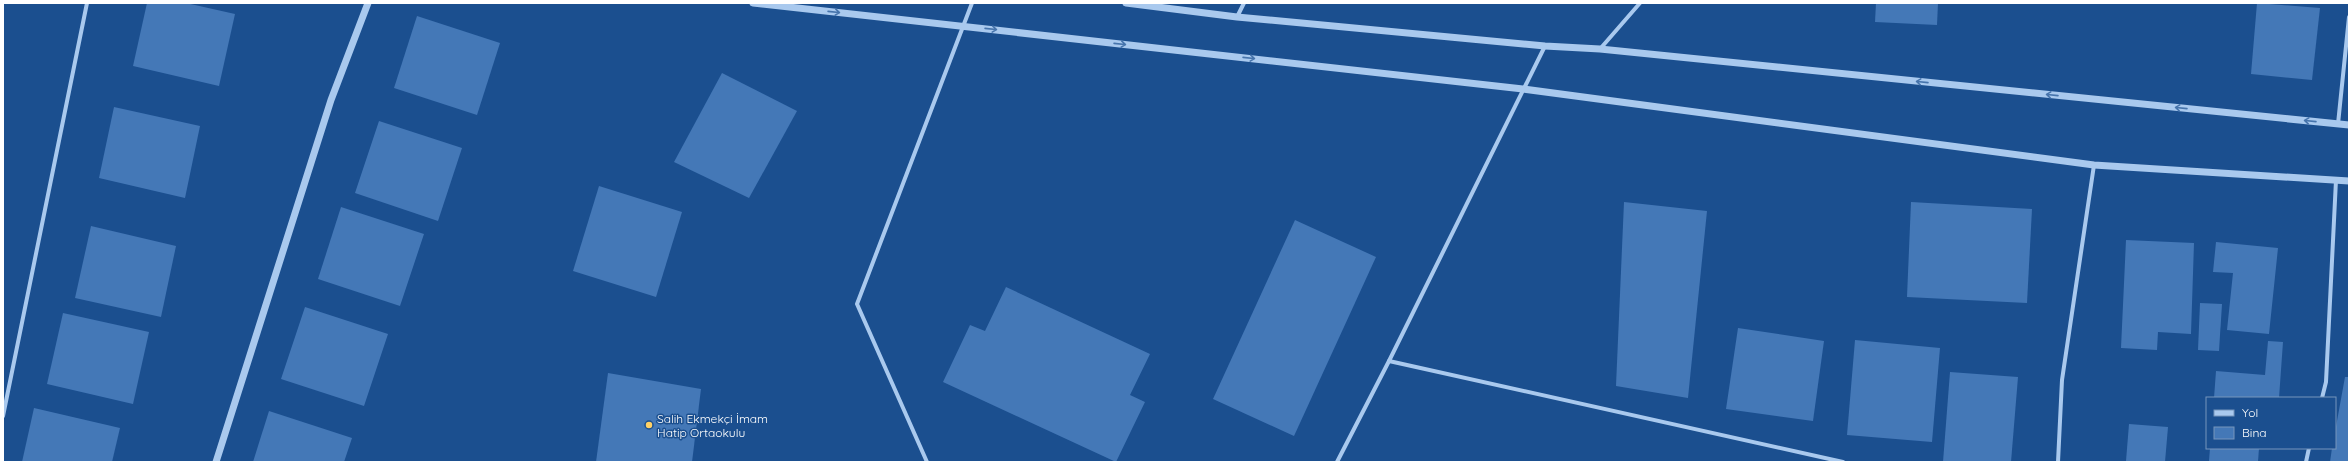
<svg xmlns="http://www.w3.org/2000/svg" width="2352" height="465" font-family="Quicksand,sans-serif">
<rect width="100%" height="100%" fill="#1b4f8f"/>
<g fill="#4478b7">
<path d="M147,3H186L235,14L219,86L133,66Z"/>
<path d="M1876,3H1938L1937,25L1875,22Z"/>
<path d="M2257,3L2320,8L2312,80L2251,74Z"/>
<path d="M417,16L500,43L477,115L394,88Z"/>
<path d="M722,73L797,111L749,198L674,162Z"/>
<path d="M114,107L200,126L185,198L99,178Z"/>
<path d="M379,121L462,148L438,221L355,193Z"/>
<path d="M599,186L682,212L656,297L573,271Z"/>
<path d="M1624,202L1707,211L1688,398L1616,386Z"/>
<path d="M1911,202L2032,209L2027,303L1907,297Z"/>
<path d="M341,207L424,234L400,306L318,279Z"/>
<path d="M1295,220L1376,257L1294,436L1213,399Z"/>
<path d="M91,226L176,246L161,317L75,298Z"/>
<path d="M2126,240L2194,243L2191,334L2158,332L2157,350L2121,348Z"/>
<path d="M2216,242L2278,248L2269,334L2227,330L2233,273L2213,272Z"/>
<path d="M1006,287L1150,354L1130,395L1145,402L1116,462L943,382L970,325L985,331Z"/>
<path d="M2200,303L2222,304L2219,351L2198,350Z"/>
<path d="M305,307L388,334L364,406L281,379Z"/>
<path d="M63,313L149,332L133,404L47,384Z"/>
<path d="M1738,328L1824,341L1813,421L1726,409Z"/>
<path d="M1855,340L1940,348L1932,442L1847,435Z"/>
<path d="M2268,341L2283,342L2279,398H2214L2216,371L2265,375Z"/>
<path d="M1950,372L2018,377L2011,462H1943Z"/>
<path d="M608,373L701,389L692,462H596Z"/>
<path d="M2345,377H2349V462H2330L2332,448H2335V432Z"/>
<path d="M34,408L120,428L112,462H22Z"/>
<path d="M269,411L352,438L344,462H253Z"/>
<path d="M2129,424L2168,427L2165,462L2126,461Z"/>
<path d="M2210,448H2259L2258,462L2209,461Z"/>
</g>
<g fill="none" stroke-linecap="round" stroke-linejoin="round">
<g stroke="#a9c9ee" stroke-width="4">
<path d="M1237,17L1244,3"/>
<path d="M1600,49L1640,3"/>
<path d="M2338,124L2349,17"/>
<path d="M1389,361L1843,462"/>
<path d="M2322,398L2326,382L2336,180"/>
<path d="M3,416L87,3"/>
<path d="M927,462L857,304L972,3"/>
<path d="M1337,462L1389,361L1545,46"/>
<path d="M2058,462L2062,380L2094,165"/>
<path d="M2306,462L2309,448"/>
</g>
<g stroke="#a9c9ee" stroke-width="7">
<path d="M753,3L1523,89L2094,165L2349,181"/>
<path d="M1126,3L1237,17L1545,46L1600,49L2349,125"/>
<path d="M216,462L331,100L368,3"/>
</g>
</g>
<defs><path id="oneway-shaft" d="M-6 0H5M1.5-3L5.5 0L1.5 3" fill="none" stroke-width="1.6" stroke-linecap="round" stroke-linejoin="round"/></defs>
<g stroke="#4674ac">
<use href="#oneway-shaft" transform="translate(834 12) rotate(6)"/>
<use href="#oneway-shaft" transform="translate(991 29) rotate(6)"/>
<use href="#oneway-shaft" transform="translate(1120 44) rotate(6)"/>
<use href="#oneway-shaft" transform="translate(1249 58) rotate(6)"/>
<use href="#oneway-shaft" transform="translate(1922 82) rotate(-174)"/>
<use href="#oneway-shaft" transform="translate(2052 95) rotate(-174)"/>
<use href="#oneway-shaft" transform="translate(2181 108) rotate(-174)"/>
<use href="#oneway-shaft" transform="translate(2310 121) rotate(-174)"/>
</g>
<circle fill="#ffd166" stroke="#1b4f8f" stroke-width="1.5" cx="649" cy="425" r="4"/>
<g text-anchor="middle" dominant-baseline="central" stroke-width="3" stroke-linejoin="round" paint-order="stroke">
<g font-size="12" fill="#fff" stroke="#1b4f8f" text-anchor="start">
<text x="657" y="418">Salih Ekmekçi İmam<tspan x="657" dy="14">Hatip Ortaokulu</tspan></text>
</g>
</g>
<rect width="2352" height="465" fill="none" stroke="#ffffff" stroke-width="8"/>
<rect x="2206" y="397" width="130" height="52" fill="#1b4f8f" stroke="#7695bc"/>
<rect x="2214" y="410" width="20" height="6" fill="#a9c9ee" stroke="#7695bc"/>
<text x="2242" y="417" font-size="12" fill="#ffffff">Yol</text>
<rect x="2214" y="427" width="20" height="12" fill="#4478b7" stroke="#7695bc"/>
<text x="2242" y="437" font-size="12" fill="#ffffff">Bina</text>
</svg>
